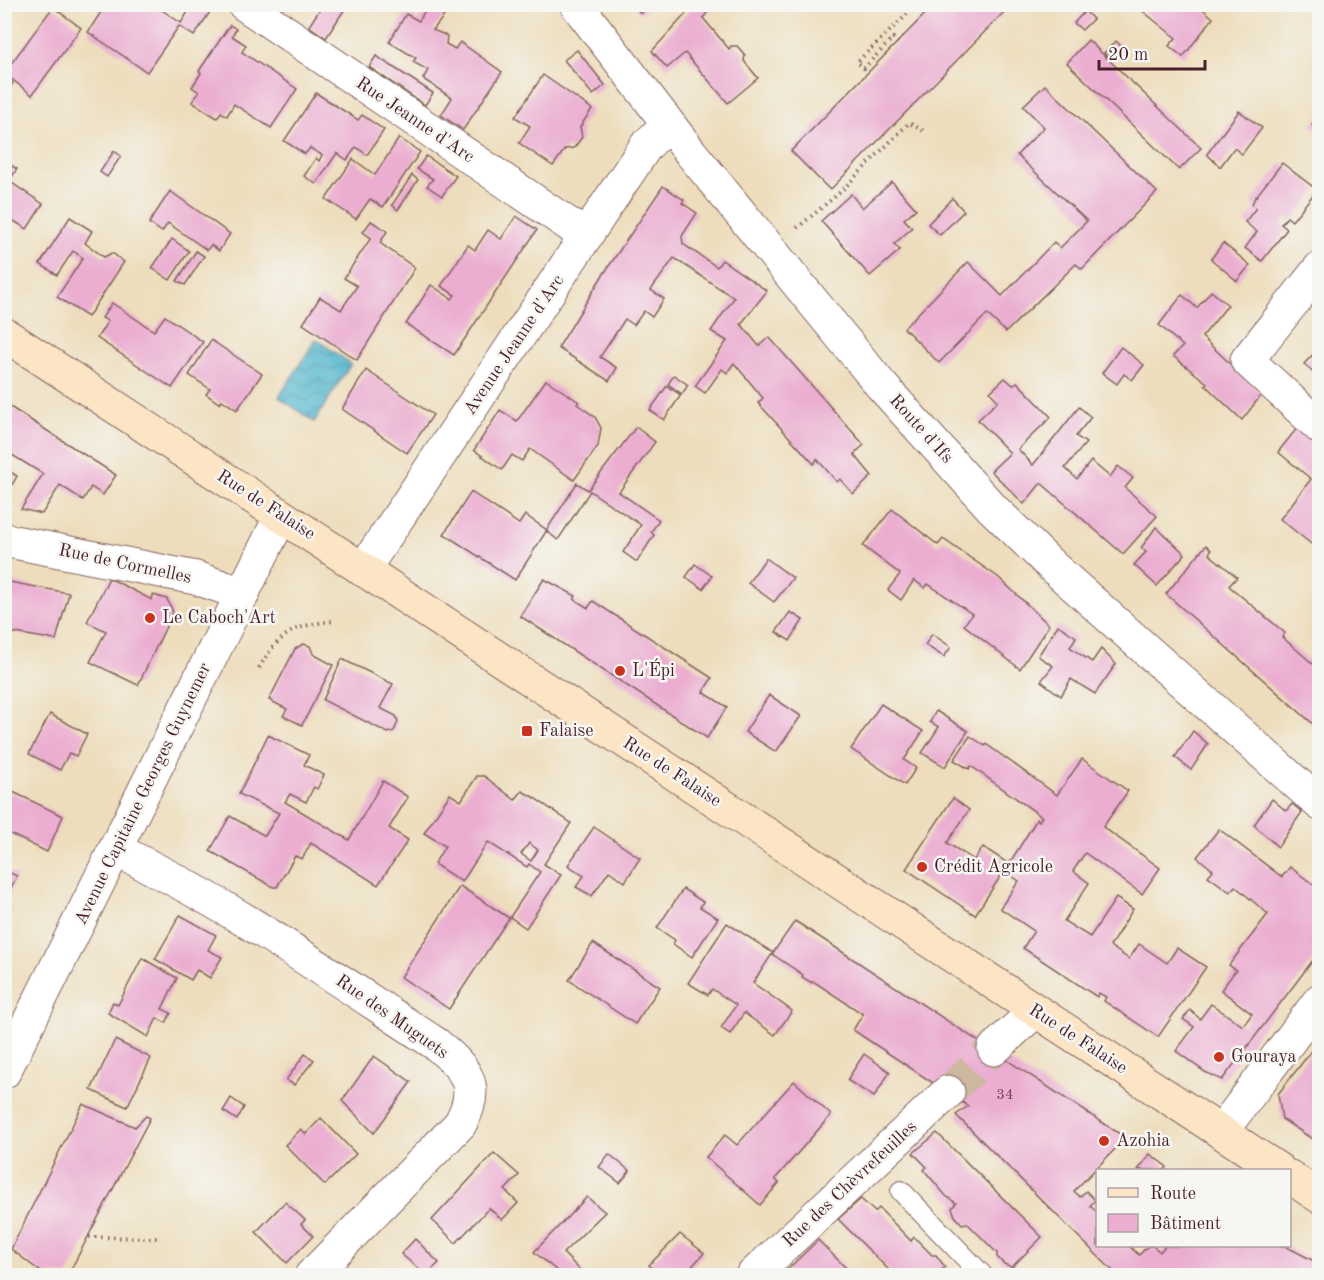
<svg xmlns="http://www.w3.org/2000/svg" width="1324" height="1280" font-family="'Old Standard TT',serif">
<defs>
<pattern id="water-waves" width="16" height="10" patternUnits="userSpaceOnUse" patternTransform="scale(1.5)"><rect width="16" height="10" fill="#4fb5cd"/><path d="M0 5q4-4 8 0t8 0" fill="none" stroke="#4493a7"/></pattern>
</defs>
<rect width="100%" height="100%" fill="#f6f6f2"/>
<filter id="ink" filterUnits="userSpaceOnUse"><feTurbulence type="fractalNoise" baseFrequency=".0167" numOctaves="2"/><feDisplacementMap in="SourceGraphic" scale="12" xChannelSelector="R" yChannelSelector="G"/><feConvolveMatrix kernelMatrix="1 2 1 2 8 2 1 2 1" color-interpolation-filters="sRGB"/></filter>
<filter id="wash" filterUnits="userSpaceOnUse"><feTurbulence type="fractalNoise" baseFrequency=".008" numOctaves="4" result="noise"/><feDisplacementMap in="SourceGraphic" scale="24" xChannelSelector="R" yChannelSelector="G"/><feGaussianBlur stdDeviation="1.35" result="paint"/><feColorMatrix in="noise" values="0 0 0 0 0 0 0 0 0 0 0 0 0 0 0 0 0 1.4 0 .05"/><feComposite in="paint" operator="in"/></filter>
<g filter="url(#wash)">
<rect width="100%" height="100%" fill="#edddbc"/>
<path fill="url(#water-waves)" stroke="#4c6a7c" stroke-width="1.5" d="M316,339L351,364L314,422L279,397Z"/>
<g id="blocks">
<g fill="#ebaed1" fill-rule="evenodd">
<path d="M106,4H153L181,23L193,4H199L210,12L194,36L179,26L147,72L88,32Z"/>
<path d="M323,4H348L326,38L309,26Z"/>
<path d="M632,4H651L641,14Z"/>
<path d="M695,4H714L703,18L729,49L731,46H737L745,55L744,61L758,78L728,103L685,53L667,68L652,51Z"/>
<path d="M935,4H1005L1008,8L830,190L791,151Z"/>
<path d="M1134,4H1197L1213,18L1183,57L1169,46L1176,38Z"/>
<path d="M428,5L444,16L433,30L447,36L446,44L455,49L460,42L502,72L463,130L441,115L452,98L423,79L428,70L413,62L416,58L389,42L406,14L419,21Z"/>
<path d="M53,7L81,28L32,95L4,73Z"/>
<path d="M1085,11L1093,19L1082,30L1074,23Z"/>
<path d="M230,25L236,29L232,36L246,45L242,52L297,89L271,128L234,104L227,116L221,112L217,118L192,102L199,92L192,87L201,73L199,71Z"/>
<path d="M1088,40L1201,148L1179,170L1067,63Z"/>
<path d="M1116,41L1124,49L1111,61L1104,53Z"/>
<path d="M577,50L605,85L593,95L564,60Z"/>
<path d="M376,56L433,93L425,105L369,67Z"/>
<path d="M543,75L592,109L580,127L582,137L574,148L565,149L553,166L519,143L530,126L515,117Z"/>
<path d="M4,77L13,83L4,95Z"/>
<path d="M1045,85L1157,192L1082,269L1076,264L1006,332L987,314L939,363L904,328L968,262L1002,296L1054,242L1060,248L1087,221L1017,155L1044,127L1023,106Z"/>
<path d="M316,93L358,120L362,115L384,130L367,155L356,147L347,160L337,153L316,184L304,176L316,158L319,161L322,155L310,148L305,154L284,141Z"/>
<path d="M1239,111L1262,128L1242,154L1234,148L1220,167L1207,154Z"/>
<path d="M1320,116V131L1312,125Z"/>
<path d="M399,138L420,152L383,207L370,199L356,219L326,199L353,159L375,175Z"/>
<path d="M114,151L121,156L107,177L100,172Z"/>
<path d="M426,156L456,176L442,196L427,186L433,179L417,169Z"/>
<path d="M4,161L17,169L9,181L43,204L27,229L4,215Z"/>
<path d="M1282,163L1317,190L1292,221L1287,217L1281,224L1287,229L1262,261L1245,248L1257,232L1245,222L1256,208L1252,205L1254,199Z"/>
<path d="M412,175L418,180L398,210L392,205Z"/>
<path d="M892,182L916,209L904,219L912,228L894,244L900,250L870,276L821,221L851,194L862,208Z"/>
<path d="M663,186L684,200L682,203L697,213L682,236L683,244L717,267L722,260L767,291L741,324L759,346L769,337L864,445L854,454L872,476L853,494L840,479L837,482L817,459L814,464L758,403L763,398L734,363L727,373L722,369L705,393L695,386L727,341L711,331L734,298L674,258L651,290L664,299L652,317L644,311L634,325L625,319L600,357L617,368L609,381L558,348L601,278Z"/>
<path d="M170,191L230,234L219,251L211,245L207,250L168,223L162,232L149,223Z"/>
<path d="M952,198L964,211L940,235L928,224Z"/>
<path d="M516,216L537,230L454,355L406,324L431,285L452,299L455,295L441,286L468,245L475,250L488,230L501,239Z"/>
<path d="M70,217L92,231L85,243L104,257L112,253L124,262L88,317L57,297L83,258L73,251L57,275L40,264Z"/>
<path d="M371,221L387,231L380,243L415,268L357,360L303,324L320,297L341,310L357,286L344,278L371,238L363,232Z"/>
<path d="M172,239L189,251L170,280L152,268Z"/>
<path d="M1223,243L1250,265L1237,281L1211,259Z"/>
<path d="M196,251L204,256L185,285L177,281Z"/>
<path d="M1211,291L1228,305L1202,337L1262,394L1242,420L1205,385L1207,383L1173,356L1183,346L1159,325L1182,295L1197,308Z"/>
<path d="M112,303L154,331L165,316L203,342L172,388L97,338L108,321L102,318Z"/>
<path d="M211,340L262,374L237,410L222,400L220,404L206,394L210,389L189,375Z"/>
<path d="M1121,347L1144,365L1132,380L1124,374L1117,384L1102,373Z"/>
<path d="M1320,347V379L1304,364Z"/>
<path d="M366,370L433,415L407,453L342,409Z"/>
<path d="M674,375L688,385L682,394L668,384Z"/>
<path d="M1005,378L1013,385L1017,382L1051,417L1018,449L1033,465L1079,407L1091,417L1076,436L1086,443L1065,468L1077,479L1091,461L1110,477L1118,466L1133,478L1125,488L1157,516L1123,554L1041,483L1024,504L991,471L1010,453L978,420L998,401L990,392Z"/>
<path d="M546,380L579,402L577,404L595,417L601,428L598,446L574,480L530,449L522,461L512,455L502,470L474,450L500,410L517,421Z"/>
<path d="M667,386L681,395L664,420L650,410Z"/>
<path d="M4,403L116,475L103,495L91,487L83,500L60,485L42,514L21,509L43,474L4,450Z"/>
<path d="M636,427L655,442L619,492L659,520L651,532L654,535L637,562L623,552L641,525L590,491L558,540L546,531L577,483L588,490Z"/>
<path d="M1298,427L1320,447V507L1315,514L1320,517V551L1280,519L1311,479L1278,452Z"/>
<path d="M4,468L17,476L4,499Z"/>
<path d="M471,492L519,524L525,515L547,530L515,580L444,534Z"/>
<path d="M892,509L938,545L943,539L998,577L1049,625L1020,669L964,625L972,614L928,584L925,588L914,580L901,600L888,590L900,574L863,546Z"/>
<path d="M1156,527L1185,554L1157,586L1134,565L1146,552L1141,548Z"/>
<path d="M1206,545L1211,550L1209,554L1237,577L1229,586L1285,633L1282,637L1320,670V730L1166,594Z"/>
<path d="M766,558L793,578L774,602L748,583Z"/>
<path d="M695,564L712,576L703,589L686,577Z"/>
<path d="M109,578L152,600L153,595L167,599L173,612L138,685L90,662L106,631L87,622Z"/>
<path d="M544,579L576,596L574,599L588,608L593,601L712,678L703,692L727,707L707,738L520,616Z"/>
<path d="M4,581L69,593L56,640L4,631Z"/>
<path d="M790,612L803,620L790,641L776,632Z"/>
<path d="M1058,625L1076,637L1070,647L1081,655L1092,662L1101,649L1116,664L1095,694L1071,679L1061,696L1041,681L1053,666L1038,656Z"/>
<path d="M932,634L951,647L944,657L925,645Z"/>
<path d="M303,644L310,646L313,654L333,665L302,725L283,716L287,709L269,700L295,649Z"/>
<path d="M342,659L393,684L380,708L396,716L398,722L394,731L388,733L323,700Z"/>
<path d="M769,695L801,716L776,752L745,732Z"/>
<path d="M881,704L923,731L904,760L916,768L905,785L851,749Z"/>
<path d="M936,711L968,731L945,767L922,753L939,727L930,722Z"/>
<path d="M50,714L87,734L76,756L69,753L60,770L29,754Z"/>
<path d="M1193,731L1208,744L1191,770L1175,757Z"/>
<path d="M268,735L309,755L304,765L324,775L317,789L314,787L306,802L290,794L285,802L349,840L383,781L408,797L389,828L408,840L378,885L311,843L302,859L295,856L277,887H273L210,851L230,816L265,836L279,813L239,794Z"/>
<path d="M970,736L985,746L986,744L1057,795L1082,759L1128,791L1103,827L1160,868L1142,894L1085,853L1073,871L1089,883L1064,921L1090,937L1116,898L1133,909L1110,946L1129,959L1139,944L1167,963L1177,948L1206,967L1158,1037L1104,1001L1106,997L1099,993L1097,997L1023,948L1034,931L1000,908L1019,881L1004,871L975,915L906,869L953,798L969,810L947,843L974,860L983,847L1009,864L1037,819L1039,821L1042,817L971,766L969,769L954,760Z"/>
<path d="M477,776H484L515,800L522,791L533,797L571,823L544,864L561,875L526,928L510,917L540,872L529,864L527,867L488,842L462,882L434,864L445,846L424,833L450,794L461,801ZM529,843L538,850L531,861L521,854Z"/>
<path d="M11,791L63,816L47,852L4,831V792L10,795Z"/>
<path d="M1272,799L1286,811L1292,804L1302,812L1278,847L1254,825Z"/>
<path d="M594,827L640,858L625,882L609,871L592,896L576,887L584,876L568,865Z"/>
<path d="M1219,829L1282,877L1290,867L1314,885L1317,882L1320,884V951L1222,1080L1205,1072L1176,1051L1194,1027L1183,1019L1190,1010L1200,1019L1211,1004L1243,1026L1252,1014L1221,990L1236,970L1229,965L1268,914L1235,886L1230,892L1208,876L1213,870L1197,857Z"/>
<path d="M4,870L17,876L4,901Z"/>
<path d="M460,886L509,918L449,1009L401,977Z"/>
<path d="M683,889L703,902L700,907L718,918L692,957L673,944L675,940L657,928Z"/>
<path d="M5,904L11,907L5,920Z"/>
<path d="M180,915L216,935L208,950L222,957L210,978L197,970L191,980L155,959Z"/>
<path d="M795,921L1126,1138L1074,1191L1080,1197L1086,1191L1095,1200L1090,1206L1098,1213V1246H1129L1139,1255L1148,1246H1153L1160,1252L1165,1246H1285L1320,1264V1275H1117L956,1115L968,1106L853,1030L863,1014L813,981L812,983L802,977L803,975L772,954L753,983L792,1011L775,1035L744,1013L730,1034L721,1028L736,1005L712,989L708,995L688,983L727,923L773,953Z"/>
<path d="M593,943L660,987L635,1024L569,980Z"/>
<path d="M142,958L177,978L162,1009L171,1013L166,1023L157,1018L148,1037L108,1013L113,1002L118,1005Z"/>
<path d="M115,1040L151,1058L127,1107L91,1090Z"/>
<path d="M1320,1040V1144L1282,1119L1278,1094Z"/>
<path d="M305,1054L314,1060L294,1085L286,1080Z"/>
<path d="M864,1054L890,1072L874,1097L847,1080Z"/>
<path d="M374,1056L411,1082L374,1133L342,1101Z"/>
<path d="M794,1081L831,1115L775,1179L779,1183L760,1205L706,1157L725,1135L737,1145Z"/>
<path d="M231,1098L244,1107L237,1120L223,1111Z"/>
<path d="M83,1104L135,1127L146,1116L150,1118L68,1275H45L11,1249Z"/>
<path d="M321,1118L356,1154L325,1185L285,1145L301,1129L306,1134Z"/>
<path d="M937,1133L1042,1237L1012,1267L1004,1264L997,1257V1253L967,1223L962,1224L955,1216L952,1208L956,1203L946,1196L924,1170L927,1167L913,1153Z"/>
<path d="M494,1153L519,1175L505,1190L518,1203L502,1220L489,1208L456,1243L432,1220Z"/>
<path d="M609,1154L630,1171L620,1183L599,1167Z"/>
<path d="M1150,1154L1167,1167L1165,1170H1138Z"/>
<path d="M587,1197L605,1212L563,1253L583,1273L581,1275H562L534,1252Z"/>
<path d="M861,1199L875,1212L879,1208L911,1241L914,1237L932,1255H936L945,1267L937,1275H894L838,1219Z"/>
<path d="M285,1202L305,1220L301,1224L313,1236L287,1263L256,1232Z"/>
<path d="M680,1234L704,1253L688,1271L692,1275H649L654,1271L649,1265Z"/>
<path d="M415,1239L439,1263L426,1275L401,1254Z"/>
<path d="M818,1240L853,1275H775L782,1269L785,1272Z"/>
<path d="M1073,1268L1080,1275H1066Z"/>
<path d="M4,1269L17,1275H4Z"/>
</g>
</g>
</g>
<g filter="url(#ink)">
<use href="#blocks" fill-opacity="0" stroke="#83625e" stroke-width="1.5"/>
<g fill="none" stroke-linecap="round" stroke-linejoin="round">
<path stroke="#ccb79f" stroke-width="33" stroke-dasharray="33 16" stroke-linecap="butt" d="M948,1092L994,1049"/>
<defs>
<path id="service" d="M901,1191L983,1276"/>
<g id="minor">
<path d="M244,4L586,236"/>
<path d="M1320,268L1247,360L1320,427"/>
<path d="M363,570L646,146L668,124"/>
<path d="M116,850C228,903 332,976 436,1044C467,1069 481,1087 460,1124L311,1276"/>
<path d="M994,1049L1035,1011"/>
<path d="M752,1276L948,1092"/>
</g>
<g id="tertiary">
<path d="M576,4L691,153L881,385L992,508L1053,567L1320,804"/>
<path d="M4,540L196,578L243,594"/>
<path d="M4,1072L281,516"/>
<path d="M1221,1132L1320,1000"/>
</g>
<g id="secondary">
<path d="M4,334L1279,1170"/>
<path d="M1290,1177L1320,1197"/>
</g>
</defs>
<use href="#service" stroke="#83625e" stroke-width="22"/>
<use href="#minor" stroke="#83625e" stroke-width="35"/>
<use href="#tertiary" stroke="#83625e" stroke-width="35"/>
<use href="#secondary" stroke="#83625e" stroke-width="35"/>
<g stroke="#83625e" stroke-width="4" stroke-dasharray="1.5 4.5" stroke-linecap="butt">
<path d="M898,43L893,38L864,68L857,62L918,4"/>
<path d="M797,228L838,194L909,123L924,131"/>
<path d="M259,668C279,633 296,624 336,621"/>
<path d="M89,1237L157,1238"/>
</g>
<use href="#service" stroke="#fff" stroke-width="20"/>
<use href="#minor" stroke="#fff" stroke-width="33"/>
<use href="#tertiary" stroke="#fff" stroke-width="33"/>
<use href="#secondary" stroke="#fce5c4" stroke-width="33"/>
</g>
</g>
<g fill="#c8321e" stroke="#f6f6f2" stroke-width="2">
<circle cx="150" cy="618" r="6"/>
<circle cx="620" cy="671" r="6"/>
<rect x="521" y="725" width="12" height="12" rx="3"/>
<circle cx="922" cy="867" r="6"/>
<circle cx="1219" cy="1057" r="6"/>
<circle cx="1104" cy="1141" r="6"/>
</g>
<g text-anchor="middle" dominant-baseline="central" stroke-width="5" stroke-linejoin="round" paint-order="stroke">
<g font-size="15" fill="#724354">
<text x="1005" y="1095">34</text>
</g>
<g font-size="18" fill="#4a1f2b" stroke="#f6f6f2">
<text transform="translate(415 120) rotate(34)">Rue Jeanne d'Arc</text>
<text transform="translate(514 345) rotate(-56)">Avenue Jeanne d'Arc</text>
<text transform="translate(921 429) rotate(48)">Route d'Ifs</text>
<text transform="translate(266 505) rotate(33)">Rue de Falaise</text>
<text transform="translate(125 564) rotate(12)">Rue de Cormelles</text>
<text transform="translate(672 772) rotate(33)">Rue de Falaise</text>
<text transform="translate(143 794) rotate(-64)">Avenue Capitaine Georges Guynemer</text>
<text transform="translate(392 1017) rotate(35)">Rue des Muguets</text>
<text transform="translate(1078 1039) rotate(33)">Rue de Falaise</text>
<text transform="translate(850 1184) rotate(-43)">Rue des Chèvrefeuilles</text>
</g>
<g font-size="18" fill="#4a1f2b" stroke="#f6f6f2" text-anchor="start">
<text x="162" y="618">Le Caboch'Art</text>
<text x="632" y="671">L'Épi</text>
<text x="539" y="731">Falaise</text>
<text x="934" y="867">Crédit Agricole</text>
<text x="1231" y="1057">Gouraya</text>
<text x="1116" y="1141">Azohia</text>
</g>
</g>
<rect width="1324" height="1280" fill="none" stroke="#f6f6f2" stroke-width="24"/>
<rect x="1096" y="1169" width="195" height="78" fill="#f6f6f2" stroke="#b1a0a2" stroke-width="1.5"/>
<rect x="1108" y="1188" width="30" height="9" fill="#fce5c4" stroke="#b1a0a2" stroke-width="1.5"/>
<text x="1150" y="1199" font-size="18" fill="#4a1f2b">Route</text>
<rect x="1108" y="1214" width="30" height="18" fill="#ebaed1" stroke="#b1a0a2" stroke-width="1.5"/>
<text x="1150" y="1229" font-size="18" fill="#4a1f2b">Bâtiment</text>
<path d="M1099 60v9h106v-9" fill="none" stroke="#4a1f2b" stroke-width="3"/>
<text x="1108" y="60" font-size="18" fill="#4a1f2b" stroke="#f6f6f2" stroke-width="4.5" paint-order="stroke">20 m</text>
</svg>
